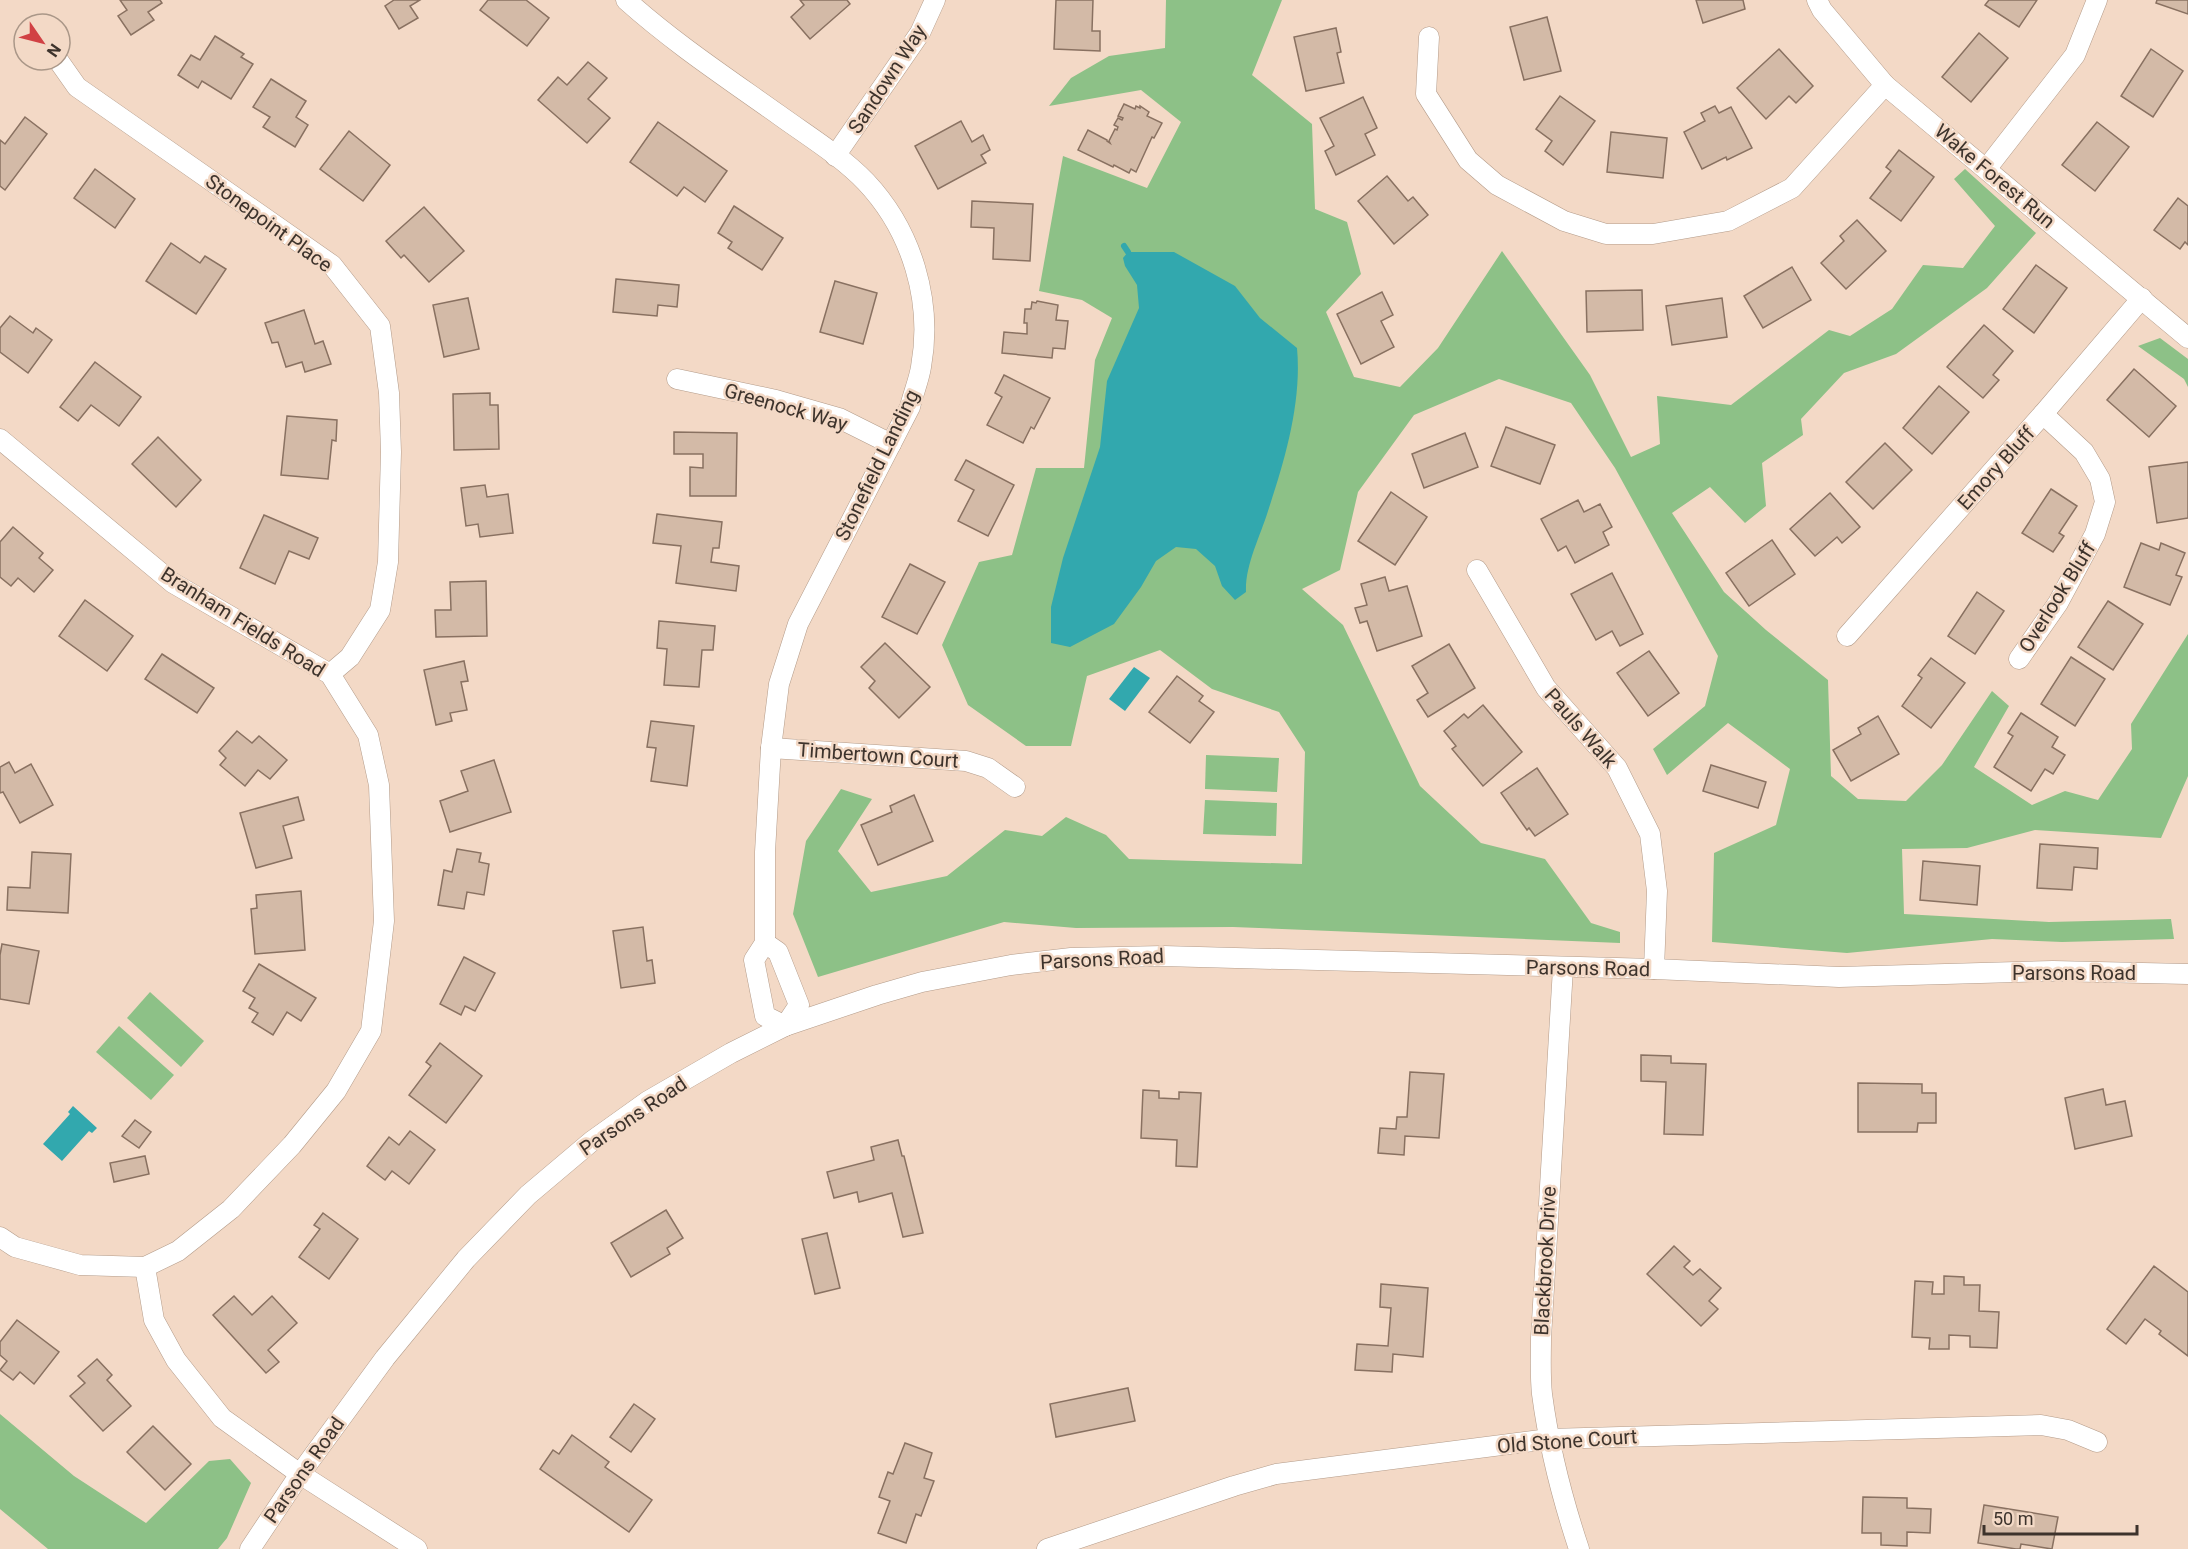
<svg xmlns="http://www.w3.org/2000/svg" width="2188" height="1549" font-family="Roboto,sans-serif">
<rect width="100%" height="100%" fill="#f3d9c6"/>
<g fill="#8dc187">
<path d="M1166,0H1282L1252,75L1312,124L1315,209L1347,222L1361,274L1326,312L1354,377L1400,387L1438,348L1502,251L1590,375L1631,457L1660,444L1657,396L1731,405L1829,330L1850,336L1892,309L1923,265L1963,268L1995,226L1954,179L1965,169L2036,233L1987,288L1896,354L1844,373L1801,419L1803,435L1762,463L1766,506L1745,523L1710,487L1672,513L1724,592L1766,630L1828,680L1831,776L1858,799L1906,801L1942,765L1992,691L2009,706L1974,767L2032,805L2065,791L2098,800L2132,749L2131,724L2188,634V776L2161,838L2035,830L1967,848L1902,849L1904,914L2049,922L2171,919L2174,939L2062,942L1992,939L1847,953L1712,942L1714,853L1776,825L1790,769L1728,723L1667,775L1653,749L1705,706L1718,656L1615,468L1571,403L1499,379L1414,415L1358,492L1340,570L1302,589L1343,625L1420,786L1481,843L1545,859L1591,923L1620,932V943L1233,927L1076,928L1004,922L818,977L793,914L806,841L841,789L872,799L838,851L871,892L947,876L1005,830L1042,836L1066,817L1106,835L1129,859L1302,864L1305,752L1279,712L1212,689L1160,650L1087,676L1071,746H1026L968,705L942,645L979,562L1012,555L1036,468H1084L1095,360L1112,318L1082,300L1039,291L1063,156L1147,188L1181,122L1141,90L1049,106L1071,78L1109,56L1165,48Z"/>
<path d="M2160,338L2188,359V387L2184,379L2138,346Z"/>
<path d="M1206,755L1279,758L1277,792L1205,789Z"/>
<path d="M1205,800L1277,803L1276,836L1203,834Z"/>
<path d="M150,992L204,1041L181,1067L127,1018Z"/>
<path d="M119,1026L174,1075L151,1100L96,1052Z"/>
<path d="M0,1414L74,1476L146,1523L209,1461L230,1459L251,1483L227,1538L218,1549H48L0,1509Z"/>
</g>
<g fill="#32a8ae">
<path d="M1128,252H1174L1235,286L1260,318L1297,348C1302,402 1285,460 1268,511C1260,537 1245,565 1246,592L1235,600L1222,586L1215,566L1196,549L1176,547L1156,561L1141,587L1114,624L1070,647L1051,643V607L1063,558L1100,447L1107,381L1139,308L1137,285L1125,266L1123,258Z"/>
<path d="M1134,667L1150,678L1125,711L1109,699Z"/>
<path d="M73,1106L97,1128L92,1133L89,1131L62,1161L43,1144L70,1114L68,1112Z"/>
</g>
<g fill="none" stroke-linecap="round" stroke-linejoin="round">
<path stroke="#32a8ae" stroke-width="6" d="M1124,246L1128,252"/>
</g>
<g fill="#d3baa7" stroke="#897161" stroke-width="1.5">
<path d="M120,0H160L162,3L148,12L154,20L131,35L118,16L127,10Z"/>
<path d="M394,0H420L410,6L418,18L399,29L385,6Z"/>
<path d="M488,0H526L549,18L527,46L480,10Z"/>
<path d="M800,0H847L850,4L810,39L791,17L804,5Z"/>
<path d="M1056,0H1093L1092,31H1100V51L1054,49Z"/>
<path d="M1696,0H1743L1745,9L1703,23Z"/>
<path d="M1989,0H2037L2019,27L1985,5Z"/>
<path d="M2157,0H2188V14L2156,3Z"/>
<path d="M1547,17L1561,71L1524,80L1510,27Z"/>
<path d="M1336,28L1341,52L1337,53L1344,83L1306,91L1294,37Z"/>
<path d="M1979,33L2008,58L1971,102L1942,77Z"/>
<path d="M215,36L244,54L241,57L253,64L231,99L202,81L198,88L178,75L191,55L200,60Z"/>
<path d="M1779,49L1813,86L1796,103L1789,96L1766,119L1737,88Z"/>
<path d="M2151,49L2183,71L2153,117L2121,96Z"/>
<path d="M588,62L607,78L588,99L610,118L587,143L538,100L558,77L567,85Z"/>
<path d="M271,79L306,101L296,117L308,125L295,147L263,127L270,117L253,107Z"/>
<path d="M1560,96L1595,121L1563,165L1545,151L1552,141L1536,129Z"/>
<path d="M1363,97L1377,128L1365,134L1375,155L1336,175L1325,151L1334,146L1320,118Z"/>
<path d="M1124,104L1135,109L1136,106L1140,108V106L1149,112L1147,116L1162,123L1154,138L1152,137L1136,172L1131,169L1129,173L1114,165L1113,167L1078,150L1088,130L1107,140V141L1110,143L1109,141L1115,129L1117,130L1118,127L1114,125L1118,118L1122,120L1123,118L1118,116Z"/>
<path d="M1715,106L1719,113L1731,107L1752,148L1727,160L1726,157L1702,169L1684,132L1705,121L1701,113Z"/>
<path d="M25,117L47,134L5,190L0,186V140L5,144Z"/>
<path d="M961,121L972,142L983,135L990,150L981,155L986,163L938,189L915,146Z"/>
<path d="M658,122L727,171L705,202L684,187L677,196L630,162Z"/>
<path d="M2097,122L2129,147L2095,191L2062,165Z"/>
<path d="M349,131L390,165L363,201L320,169Z"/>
<path d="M1611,132L1667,138L1663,178L1607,172Z"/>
<path d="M1899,150L1934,177L1901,221L1870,198L1891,171L1886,167Z"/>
<path d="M95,169L135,199L115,228L74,198Z"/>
<path d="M1387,176L1408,201L1413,197L1428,215L1394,244L1358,201Z"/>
<path d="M2178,198L2188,206V245L2185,242L2180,249L2154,230Z"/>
<path d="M972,201L1033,204L1030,261L993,259L994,228L971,227Z"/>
<path d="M734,206L783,238L762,270L728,248L732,242L718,233Z"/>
<path d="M424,207L464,251L429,282L404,255L401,258L386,241Z"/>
<path d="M1857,220L1886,251L1846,289L1821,263L1844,241L1840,236Z"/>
<path d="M171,243L200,263L205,256L226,269L196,314L146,281Z"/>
<path d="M2036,265L2067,288L2034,333L2003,309Z"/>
<path d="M1792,267L1811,300L1763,328L1744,296Z"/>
<path d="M616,279L679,285L677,307L658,305L657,316L613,312Z"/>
<path d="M835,281L877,293L863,344L820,332Z"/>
<path d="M1642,290L1643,330L1587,332L1586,291Z"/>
<path d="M1382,292L1393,315L1381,321L1394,347L1361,364L1337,314Z"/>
<path d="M468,298L479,349L444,357L433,305Z"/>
<path d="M1722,298L1727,337L1672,345L1666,306Z"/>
<path d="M1037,301L1058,305L1056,320L1068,321L1065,349L1053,348L1052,358L1002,353L1004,332L1027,334V323H1024L1025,309H1031L1032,302L1036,303Z"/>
<path d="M304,310L315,344L323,341L331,364L305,372L302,362L286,367L278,342L272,343L265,323Z"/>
<path d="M10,316L33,333L36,328L52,340L28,373L0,352V328Z"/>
<path d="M1984,325L2013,351L1993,375L1999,380L1983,398L1947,367Z"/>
<path d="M95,362L141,397L119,426L91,405L78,421L60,407Z"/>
<path d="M2134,369L2176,406L2149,437L2107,400Z"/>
<path d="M1004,375L1050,398L1034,429L1031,427L1023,443L987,425L1002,397L995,393Z"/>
<path d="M1939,386L1969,412L1932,454L1903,428Z"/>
<path d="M490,393V405H498L499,449L454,450L453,394Z"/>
<path d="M287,416L337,420L336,441L332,440L328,479L281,475Z"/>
<path d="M1506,427L1555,445L1540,484L1491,466Z"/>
<path d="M674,432L737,433L736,496H690V467L703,468V454H674Z"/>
<path d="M1465,433L1478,467L1424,488L1412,454Z"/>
<path d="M158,437L201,480L176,507L132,464Z"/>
<path d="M1885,443L1912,470L1873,509L1846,482Z"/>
<path d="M966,460L1014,485L988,536L958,521L974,490L955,480Z"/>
<path d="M2188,462V518L2157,523L2149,467Z"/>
<path d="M485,485L487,497L508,494L513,533L480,537L478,524L466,526L461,488Z"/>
<path d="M2051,489L2077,506L2059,533L2064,536L2053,552L2022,533Z"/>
<path d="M1391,492L1427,517L1395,565L1358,541Z"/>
<path d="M1830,493L1860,527L1842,543L1837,537L1815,556L1790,529Z"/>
<path d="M1578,500L1584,512L1600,504L1612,527L1603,532L1609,545L1575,563L1566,546L1558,551L1541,519Z"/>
<path d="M657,514L722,522L719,548H713L711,562L739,566L736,591L676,583L681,546L653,543Z"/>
<path d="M264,515L318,538L309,559L289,551L275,584L240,568Z"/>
<path d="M13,527L43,553L39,558L53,570L34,592L18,578L11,586L0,577V542Z"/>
<path d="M1772,540L1795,574L1749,606L1726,573Z"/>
<path d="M2141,543L2159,550L2161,543L2185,553L2176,575L2182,577L2170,605L2124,587Z"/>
<path d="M910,564L945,582L917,634L882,617Z"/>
<path d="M1612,573L1643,634L1620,646L1612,631L1596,640L1571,594Z"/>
<path d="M1385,577L1389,591L1407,586L1422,636L1377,651L1367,621L1360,623L1355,608L1367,605L1361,584Z"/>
<path d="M486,581L487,636L436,637L435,610H451L450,582Z"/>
<path d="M1977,592L2004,611L1975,654L1948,636Z"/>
<path d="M85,600L133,636L107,671L59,636Z"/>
<path d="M2108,601L2143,624L2113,670L2078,647Z"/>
<path d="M659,621L715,626L713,650H702L699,687L664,685L667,649L657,648Z"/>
<path d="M885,643L930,687L899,718L869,688L875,681L861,667Z"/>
<path d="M1449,644L1475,688L1428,717L1417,700L1428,693L1412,666Z"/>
<path d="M1649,651L1679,693L1648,716L1617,673Z"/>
<path d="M162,654L214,688L197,713L145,679Z"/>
<path d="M2071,657L2105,679L2075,726L2041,704Z"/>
<path d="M1931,658L1965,683L1931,728L1902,706L1922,678L1918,675Z"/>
<path d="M464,661L468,681L461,682L467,710L450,713L452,721L436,725L424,670Z"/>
<path d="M1177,676L1203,696L1199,701L1214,712L1190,743L1149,712Z"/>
<path d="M1483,705L1522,752L1483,786L1452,749L1456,746L1444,731L1464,714L1468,718Z"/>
<path d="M2021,713L2058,737L2052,747L2065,755L2053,774L2045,769L2031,791L1994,767L2013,736L2008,733Z"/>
<path d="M1878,716L1899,754L1851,781L1833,750L1861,734L1858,728Z"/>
<path d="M651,721L694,726L687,786L651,781L656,748L647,747Z"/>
<path d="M237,731L252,743L259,736L287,760L270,779L258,770L245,786L220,765L226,758L219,751Z"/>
<path d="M494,760L511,812L450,832L440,801L468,791L461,771Z"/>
<path d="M9,762L15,773L31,764L53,805L20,823L3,792L0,793V767Z"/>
<path d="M1711,765L1766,782L1758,808L1703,791Z"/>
<path d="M1537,768L1568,814L1535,836L1529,828L1527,830L1501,793Z"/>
<path d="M914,795L933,841L878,865L861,825L892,812L890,806Z"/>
<path d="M298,797L304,820L283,826L292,858L256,868L240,813Z"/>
<path d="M2040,844L2098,848L2097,869L2074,867L2072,890L2037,888Z"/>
<path d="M457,849L481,853L479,862L489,864L484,895L467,892L464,909L438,905L444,870L452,872Z"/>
<path d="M32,852L71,854L68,913L7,910L8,887L30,888Z"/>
<path d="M1923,861L1980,866L1977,905L1920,900Z"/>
<path d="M301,891L305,950L255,954L251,909L257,908L256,895Z"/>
<path d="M643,927L647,961L652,960L655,983L621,988L613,931Z"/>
<path d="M2,944L39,951L29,1004L0,999V955Z"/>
<path d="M464,957L495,973L475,1011L465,1006L461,1015L440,1004Z"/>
<path d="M259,964L316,998L301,1021L287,1012L273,1035L252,1022L258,1013L249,1008L255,998L243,991Z"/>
<path d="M440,1043L482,1076L446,1123L409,1095L431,1066L426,1062Z"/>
<path d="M1641,1055L1671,1056V1063L1706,1064L1703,1135L1664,1134L1666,1082L1641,1081Z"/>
<path d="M1410,1072L1444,1074L1439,1138L1405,1136L1404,1155L1378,1153L1380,1128L1396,1129L1397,1117H1407Z"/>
<path d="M1858,1083L1922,1084V1093H1936V1123H1918L1917,1132H1858Z"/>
<path d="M2103,1089L2106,1105L2125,1101L2132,1136L2075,1149L2065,1098Z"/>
<path d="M1143,1090L1159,1091V1098L1179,1099V1092L1201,1093L1197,1167L1176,1166L1177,1140L1141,1138Z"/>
<path d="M135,1120L151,1132L139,1148L122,1136Z"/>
<path d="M410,1131L435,1150L409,1184L392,1171L385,1180L367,1166L389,1137L399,1145Z"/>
<path d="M898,1140L902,1156H904L923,1233L903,1237L892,1193L859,1202L857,1192L834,1198L827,1172L874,1160L871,1147Z"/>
<path d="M145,1156L149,1174L114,1182L110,1163Z"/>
<path d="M666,1210L683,1238L667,1248L670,1254L631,1277L611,1243Z"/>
<path d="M323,1213L358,1239L329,1279L299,1257L320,1229L314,1225Z"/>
<path d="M827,1233L840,1288L815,1294L802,1239Z"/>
<path d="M1674,1246L1690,1261L1684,1267L1693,1275L1700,1269L1721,1288L1709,1301L1718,1309L1701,1326L1647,1274Z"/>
<path d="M2154,1266L2188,1292V1356L2159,1334L2161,1331L2145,1319L2126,1344L2107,1329Z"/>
<path d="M1944,1276L1964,1277V1285H1980L1979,1311L1999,1312L1997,1348L1970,1347V1336L1949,1335V1349H1929L1930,1338L1912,1337L1915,1281L1933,1282L1932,1294H1944Z"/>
<path d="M1381,1284L1428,1288L1423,1357L1393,1354L1392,1372L1355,1370L1357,1344L1388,1346L1391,1308L1380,1307Z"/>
<path d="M234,1296L252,1315L272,1296L297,1323L268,1350L279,1362L266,1373L213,1315Z"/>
<path d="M17,1320L59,1352L34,1384L20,1372L13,1380L0,1370L7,1361L0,1355V1342Z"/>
<path d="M97,1359L112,1375L107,1380L131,1406L103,1431L70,1396L85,1383L78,1376Z"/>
<path d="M1128,1388L1135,1421L1056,1437L1050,1404Z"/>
<path d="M634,1404L655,1419L631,1452L610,1437Z"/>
<path d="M153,1426L191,1464L165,1490L127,1452Z"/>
<path d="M572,1435L609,1462L605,1467L652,1500L629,1532L540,1469L553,1450L559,1454Z"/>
<path d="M905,1443L932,1453L924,1478L934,1481L921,1516L916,1514L906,1543L878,1533L890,1501L879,1497L888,1472L893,1474Z"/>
<path d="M1863,1497L1907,1498V1508L1931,1509L1930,1533L1907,1532V1546L1881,1545V1533H1862Z"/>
<path d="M1984,1505L2058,1517L2052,1549L2021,1544L2020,1549H2016L1978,1543Z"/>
</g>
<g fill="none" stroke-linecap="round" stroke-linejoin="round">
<defs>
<g id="minor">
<path d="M626,0C674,43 727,78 779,115C808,136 841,156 866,182C912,231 933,301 921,367C919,380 913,394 910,407L798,624L779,684L771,748L765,852V943L754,960L765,1016L785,1026"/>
<path d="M1817,0L1822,10L1885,85L2188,338"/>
<path d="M1429,37L1426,94L1468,160L1497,185L1564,221L1606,234H1653L1728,221L1792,188L1885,85"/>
<path d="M58,60L77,87L332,265L380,326L389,393L391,452L388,562L380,610L350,657L330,674"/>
<path d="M835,156L920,33L935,0"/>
<path d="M1987,168L2075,55L2097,0"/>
<path d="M677,379L776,400L839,418L891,444"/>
<path d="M0,439L173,583L330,674L368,735L379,785L384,921L371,1031L336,1091L292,1145L231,1209L178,1251L145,1267L80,1265L15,1247L0,1237"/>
<path d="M1477,570L1546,688L1617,768L1650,834L1657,891L1654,969"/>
<path d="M1847,636L2043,414L2142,298"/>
<path d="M2019,659L2058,603L2095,534L2105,502L2100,479L2084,452L2043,414"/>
<path d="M771,748L966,761L988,768L1015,787"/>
<path d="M765,943L778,952L799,1005L785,1026"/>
<path d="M1563,968L1541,1338C1541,1357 1540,1376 1542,1394C1549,1447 1562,1498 1579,1549"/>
<path d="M145,1267L154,1320L176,1360L222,1418L300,1474L417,1549"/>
<path d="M250,1549L300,1474L385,1358L466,1259L528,1195L592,1141L648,1101L731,1053L785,1026L877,995L922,982L1011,965L1071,958L1163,956L1654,969L1839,977L2053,971L2188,974"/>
<path d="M1047,1549L1234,1486L1276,1474L1549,1439L2041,1425L2068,1430L2097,1442"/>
</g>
</defs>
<use href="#minor" stroke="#b39b89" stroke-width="21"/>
<use href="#minor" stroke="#fff" stroke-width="20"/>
</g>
<g text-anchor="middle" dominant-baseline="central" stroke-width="5" stroke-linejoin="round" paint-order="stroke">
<g font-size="20" fill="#3d332c" stroke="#f3d9c6">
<text transform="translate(887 79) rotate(-57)">Sandown Way</text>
<text transform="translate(1995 176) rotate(40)">Wake Forest Run</text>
<text transform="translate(269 223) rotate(36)">Stonepoint Place</text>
<text transform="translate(786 407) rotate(16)">Greenock Way</text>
<text transform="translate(877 465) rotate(-64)">Stonefield Landing</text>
<text transform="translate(1996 468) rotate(-48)">Emory Bluff</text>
<text transform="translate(2057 597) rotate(-58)">Overlook Bluff</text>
<text transform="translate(243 622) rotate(32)">Branham Fields Road</text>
<text transform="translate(1581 728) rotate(49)">Pauls Walk</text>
<text transform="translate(878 755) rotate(4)">Timbertown Court</text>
<text transform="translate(1102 959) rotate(-3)">Parsons Road</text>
<text transform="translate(1588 968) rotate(1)">Parsons Road</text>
<text x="2074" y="973">Parsons Road</text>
<text transform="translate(633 1116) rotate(-34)">Parsons Road</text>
<text transform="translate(1545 1261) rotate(-87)">Blackbrook Drive</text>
<text transform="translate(1567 1441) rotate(-4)">Old Stone Court</text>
<text transform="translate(304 1470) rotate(-55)">Parsons Road</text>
</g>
</g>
<g transform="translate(42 42) rotate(125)"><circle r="28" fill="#f3d9c6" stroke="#aa9788" stroke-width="1.5"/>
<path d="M0-4.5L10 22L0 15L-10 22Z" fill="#d14144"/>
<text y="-9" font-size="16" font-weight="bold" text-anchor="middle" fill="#3d332c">N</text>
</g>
<path d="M1984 1525v9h153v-9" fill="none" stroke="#3d332c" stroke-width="3"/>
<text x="1993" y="1525" font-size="18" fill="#3d332c" stroke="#f3d9c6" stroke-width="4.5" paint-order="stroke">50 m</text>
</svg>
